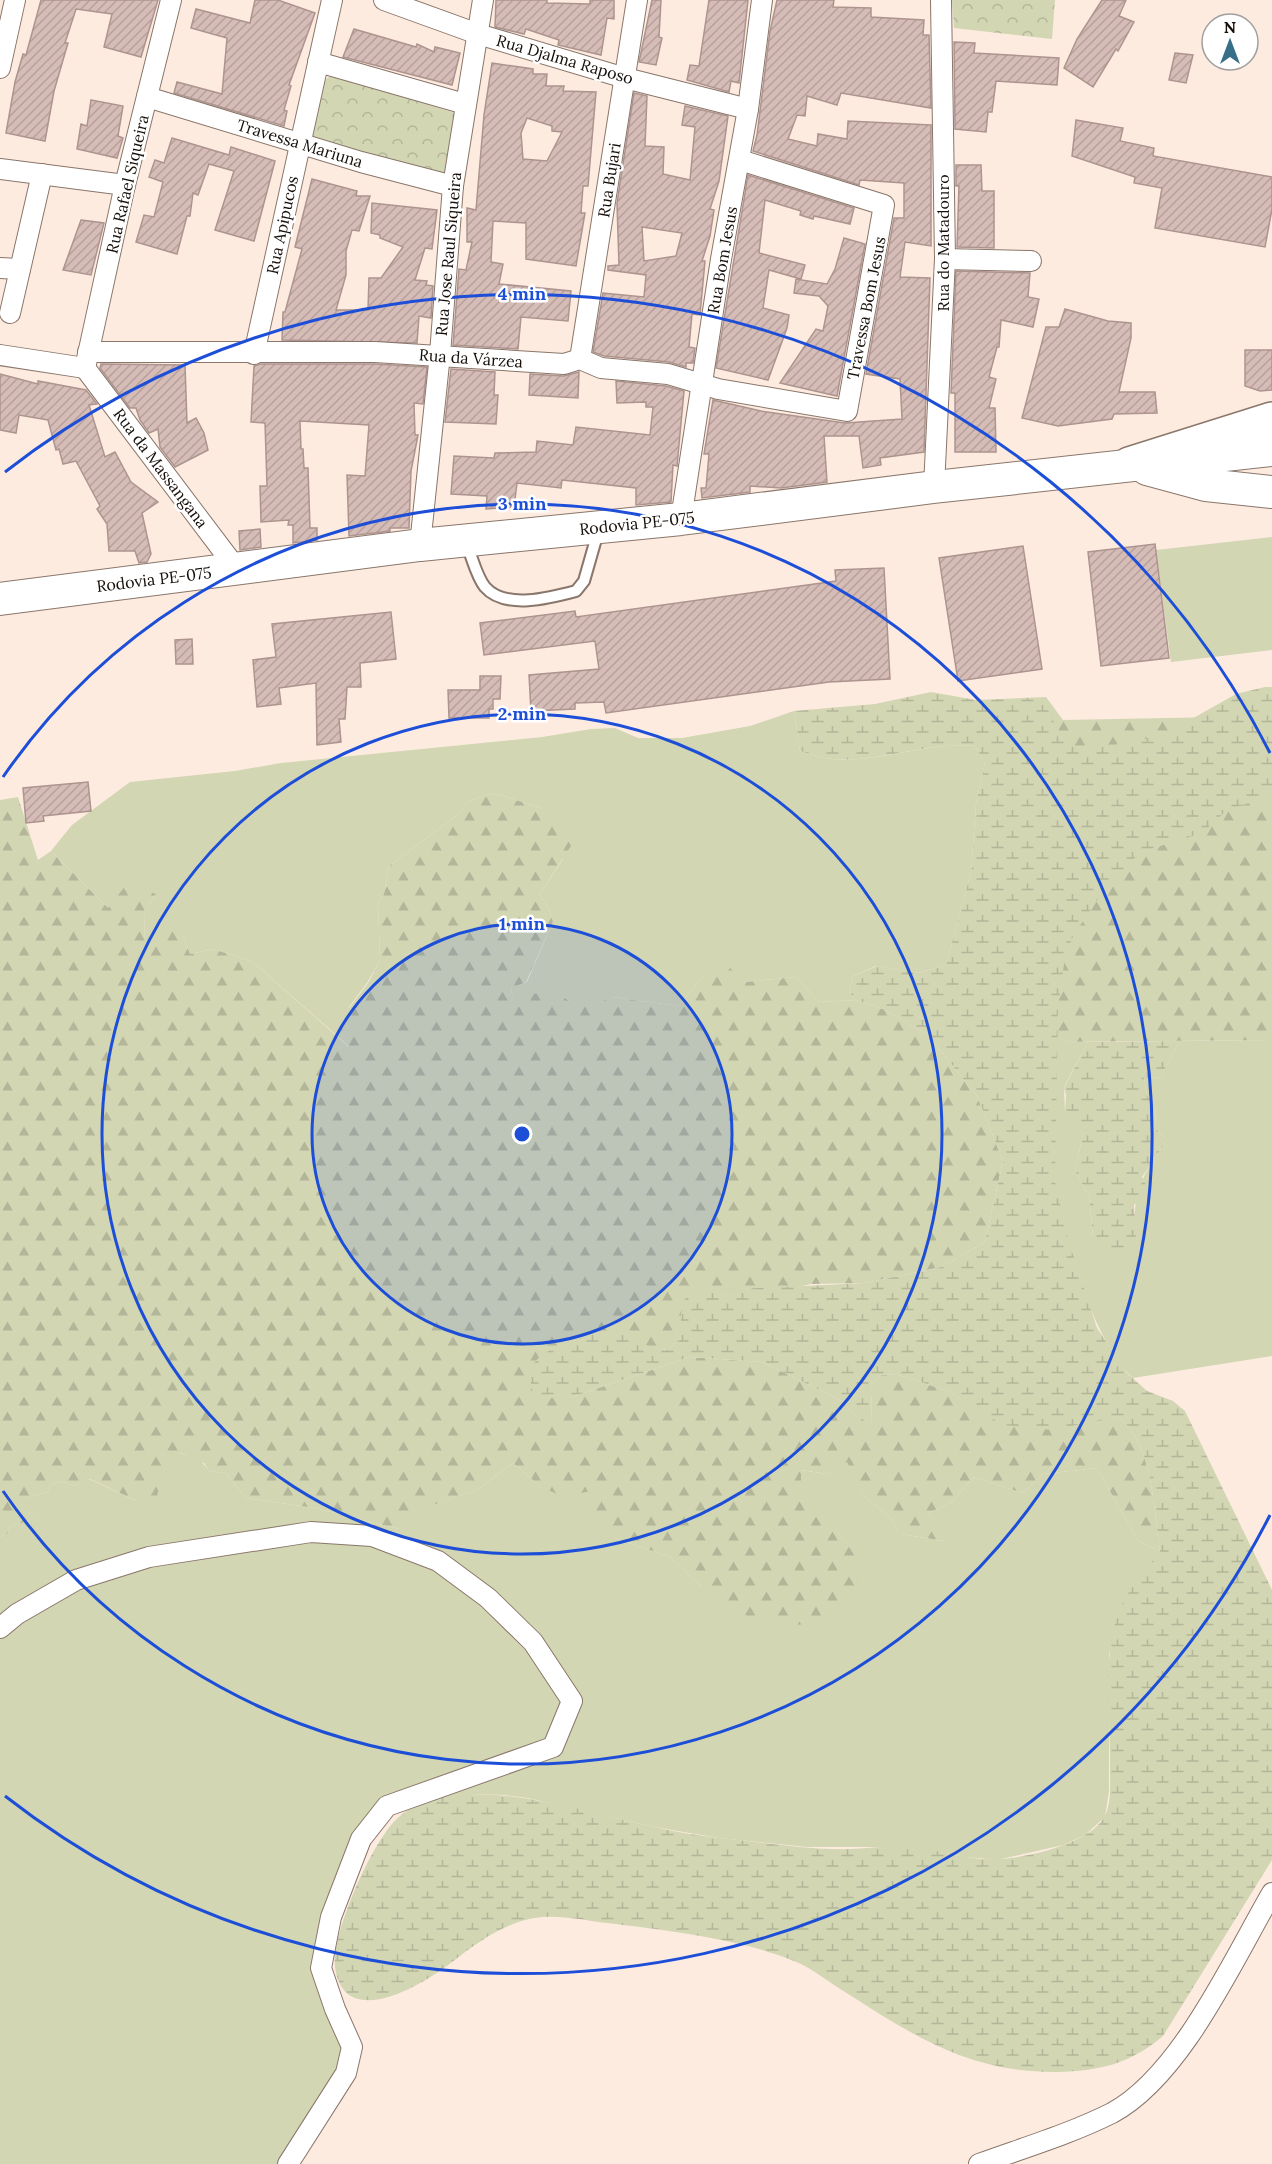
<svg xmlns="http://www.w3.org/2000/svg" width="1272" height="2164" font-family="Lora,serif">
<defs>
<pattern id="forest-firs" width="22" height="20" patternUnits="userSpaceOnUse" patternTransform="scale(1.5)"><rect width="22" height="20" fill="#d2d6b3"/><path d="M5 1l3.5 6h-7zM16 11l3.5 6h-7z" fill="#b3b699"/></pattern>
<pattern id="wetland-marsh" width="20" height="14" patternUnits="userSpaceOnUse" patternTransform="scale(1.5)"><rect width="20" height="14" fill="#d2d6b3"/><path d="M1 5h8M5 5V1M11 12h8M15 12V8" fill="none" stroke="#b3b699"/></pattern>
<pattern id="park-crowns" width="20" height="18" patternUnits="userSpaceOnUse" patternTransform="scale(1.5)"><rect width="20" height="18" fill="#d2d6b3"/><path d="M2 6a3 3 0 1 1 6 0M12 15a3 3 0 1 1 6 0" fill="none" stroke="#b3b699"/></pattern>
<pattern id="building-hatch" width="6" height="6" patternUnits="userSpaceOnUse" patternTransform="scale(1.5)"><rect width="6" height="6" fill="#d6bcb7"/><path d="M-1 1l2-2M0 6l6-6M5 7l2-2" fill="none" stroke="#b7a09c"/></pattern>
</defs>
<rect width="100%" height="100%" fill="#fdebe0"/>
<g fill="#d2d6b3">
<path d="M1272,537V650L1171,662L1156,550Z"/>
<path d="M794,711L800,751C810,754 821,758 832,759C880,763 925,742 975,746L985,763L976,803L971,872L946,965L918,973L876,966L853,976L849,992L856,1000L819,1002L796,977L745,982L705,974L678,1006L613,997L590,1006H577L563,997L513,1001L511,987L527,982L553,922L548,906L539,895L563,859L541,808L494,793L469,801L456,816L389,866L384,894L378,904L380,960L367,983L349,1007L351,1048L253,962L213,949L190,954L183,935L145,942L144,912L156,894L108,908L51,851L72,825L130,782L235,771L281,763L542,737L591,729L615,728L638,738H682L750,726Z"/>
<path d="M1272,1040V1356L1133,1378C1095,1344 1059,1231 1055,1180C1051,1135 1056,1087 1057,1042H1088L1064,1087L1065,1112L1083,1134L1075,1171L1089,1196L1093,1237L1135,1236C1133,1191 1140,1179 1165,1143V1138L1156,1129L1155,1104L1147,1096L1144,1078L1161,1077L1179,1041Z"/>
<path d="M172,1452C186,1454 201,1458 209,1471L225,1473L246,1498L315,1508L399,1529L409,1513L477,1490L513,1463L540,1486L595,1490L615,1538L670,1557L702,1587L865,1586L857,1559L841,1536L800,1493V1470L827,1474L847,1461L865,1497L890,1517L900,1534L944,1541L929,1513L952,1502L973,1477L1023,1493L1043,1474L1097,1468L1138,1541L1160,1551L1120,1609L1109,1654V1791L1105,1817L1085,1835L1063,1845L997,1860L966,1857L912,1847H807L719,1838L654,1827L528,1798L504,1795L477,1794L387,1806L361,1839L321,1967L352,2047L288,2164H0V1537L7,1534L11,1526L43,1516L28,1512L18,1499L48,1492L50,1485L61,1481L74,1486L89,1479L141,1503L160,1456Z"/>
</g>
<g fill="url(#forest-firs)">
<path d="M1046,697L1063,720L1272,716V1040L1057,1042Z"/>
<path d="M494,793L541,808L560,821L571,846L539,895L548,906L553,922L526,982L511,988L513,1000L530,993L563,997L577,1006H590L612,997L678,1006L705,974L730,968L745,982L796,977L819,1002L856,1000L883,1009L928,1035L977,1096L1003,1161L985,1242L941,1267L865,1283L811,1284L681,1314V1338L668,1350L649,1348L623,1335L569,1398L690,1357L762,1362L842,1401L854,1415L871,1425L872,1385L881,1375L896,1374L948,1391L1004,1425L1117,1416C1154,1443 1153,1508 1160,1551L1138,1541L1097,1468L1043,1474L1023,1493L973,1477L952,1502L929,1513L945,1541L900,1534L890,1517L865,1497L847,1462L827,1474L801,1470V1493L841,1536L858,1559L865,1586L850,1603L829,1621L788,1626L750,1618L702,1587L670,1557L615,1538L584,1511L595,1490L563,1497L540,1486L513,1463L477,1490L410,1513L399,1529L315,1508L246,1498L225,1473L209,1471L204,1463L196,1464C188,1451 174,1451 161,1456L165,1467L157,1496L141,1503L90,1479L74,1486L61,1481L50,1485L48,1492L19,1499L28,1512L45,1516L11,1526L7,1534L0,1537V800L18,797L38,860L51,851L108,908L126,885L156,894L144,912L145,941L172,919L183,935L190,954L213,949L253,962L349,1047L339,1029L343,1016L368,983L380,960L378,904L384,894L389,866L456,816L469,801Z"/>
</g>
<g fill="url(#wetland-marsh)">
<path d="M1265,687H1272V796L1227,810L1202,833L1141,852L1114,878L1096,902L1073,936L1065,957L1058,1007L1055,1181L1068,1240L1097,1328L1127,1373L1147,1391L1173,1401L1185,1411L1272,1590V1860L1163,2036C1130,2064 1099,2071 1057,2072C971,2073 915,2037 845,1992C830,1983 817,1972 801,1964C749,1940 665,1930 607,1923C582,1920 559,1914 534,1918C502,1924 478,1942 452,1962C424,1984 344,2033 335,1967C331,1934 374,1836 400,1816C406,1810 419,1803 427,1801C494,1780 588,1813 654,1827C685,1834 716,1838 748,1841C782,1845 817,1850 852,1849C873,1848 894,1845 915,1847C942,1851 970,1861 998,1859C1026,1858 1087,1844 1103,1819C1112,1806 1110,1782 1110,1768C1111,1717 1101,1660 1119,1611C1127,1590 1147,1569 1160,1551C1153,1508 1154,1443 1117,1416L1053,1430L1003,1425L948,1391L896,1374L881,1375L872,1385L871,1426L854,1415L842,1401L762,1362L690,1357L569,1398H547L532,1390L529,1369C533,1365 537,1358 542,1355C561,1342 600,1328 623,1335C643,1341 644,1348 668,1350L681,1338V1314L685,1299L698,1291L865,1283L941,1267L985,1242L1003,1161L977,1096L928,1035L883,1009L856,1000L849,992L853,976L877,966L918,973L946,965L971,872L976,803L985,763L975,746C924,742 879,763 832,759C821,758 810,754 800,751L794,711L875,704L931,692L976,700L1046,697L1058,735L1074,746L1127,744L1167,733L1236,694Z"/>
<path d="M1179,1041L1161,1077L1144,1078L1147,1096L1155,1104L1156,1129L1165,1138V1143L1142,1177L1149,1191L1134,1205L1136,1236L1125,1248L1118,1251L1103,1246L1093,1237L1089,1196L1075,1171L1083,1134L1065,1113L1066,1095L1064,1088L1088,1042Z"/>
</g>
<g fill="url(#park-crowns)">
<path d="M952,0H1055L1052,39L954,28Z"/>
<path d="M332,75L455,113L457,119L449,171L445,174L315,140L312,136L322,82Z"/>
</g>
<g fill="url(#building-hatch)" stroke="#ad948e" stroke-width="1.5" fill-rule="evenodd">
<path d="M41,0H158L141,57L104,47L112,14L76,9L65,43H68L54,91L45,141L6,133L15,82L23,54L26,55Z"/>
<path d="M255,0H278L315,13L289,85L291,86L284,110L287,111L284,126L174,93L177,82L222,94L227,38L191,28L196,9L250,23Z"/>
<path d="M496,0H547V3L590,4V0H614V19L607,18L601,55L558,45L559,40L526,29L524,34L495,27Z"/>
<path d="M652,0H661L659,37L662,38L656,65L639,62Z"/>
<path d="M709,0H748L739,83L731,81L729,92L687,80L690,65L699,66Z"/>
<path d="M777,0H834L833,7L871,8V17L924,20L923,35H929L931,108L841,93L837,105L807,96L805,116L797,115L788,139L817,146L818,134L847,139L848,121L931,125V246L905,242L900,277L930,278L924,452L880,458L881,465L863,468L859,436H824L827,482L781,488L750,486V492L702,498L701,488H706L709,454H704L713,400L761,411L845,423L902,419L900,379L866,374L894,218H904V183L860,180L859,185L753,151L757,135L770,31Z"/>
<path d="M1102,0H1126L1119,16L1134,22L1118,51L1116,49L1093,87L1064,68L1077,39Z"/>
<path d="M354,29L416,47L417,44L434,52L435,47L460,53L452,85L343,57Z"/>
<path d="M954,42L975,43L974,53L1059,58L1057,85L996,81L992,112H988L986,132L955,129Z"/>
<path d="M1175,53L1193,55L1186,83L1169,80Z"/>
<path d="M492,63L533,69V74H547L546,86H564L563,91L596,92L588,186H583L581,213H585L576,266L526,259V223L493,221L491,262L503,264L499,284L571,291L568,321L521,317L518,349L453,345L459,269L466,270L472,242H467V208L476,210L484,115ZM527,118L552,126V131L562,132L547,161L523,159L521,133Z"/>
<path d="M634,93L647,96L645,146L664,147L663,174L690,180L695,127L682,125L685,106L728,116L719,181L710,209L714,210L710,236L702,261H705L700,315L692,314L689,347L695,348L693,363H686V367L669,362L604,356L593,352L603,293L644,297L646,275L608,270V266L619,265L617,203ZM642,227L682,233L676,256L644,261Z"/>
<path d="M91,100L123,106L118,136L123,138L117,158L77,149L81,124L87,126Z"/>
<path d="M1076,120L1123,128L1120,141L1154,148L1153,156L1272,177V209L1265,247L1155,228L1162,188L1134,183L1135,177L1072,156Z"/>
<path d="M172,138L229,155L231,147L275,161L254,241L215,230L234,171L209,164L198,195L193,193L190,216H187L177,254L136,242L144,215L154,217L163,182L149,177L155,160L164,163Z"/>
<path d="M956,165H981L982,191H994V248L957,247L959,186H956Z"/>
<path d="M748,175L854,208L850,224L814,216L813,219L800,215L801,211L765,200L759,253L805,265L801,279L769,270L763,308L789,315L787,328L768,380L716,368Z"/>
<path d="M312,179L357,191L356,196H370L359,231L352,230L346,251V275L336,310H368L369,278H381L403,247L380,238V235L371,233L372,203L437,210L432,249L425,248L415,280L427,281L426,285L433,286L431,318L419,316L417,343L282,340L283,312H285L302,249L295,247Z"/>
<path d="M81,220L104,223L91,275L63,270Z"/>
<path d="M844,238L865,244L837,396L780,383L816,329L823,331L828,306L819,296L794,293L796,279L827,284L835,269Z"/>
<path d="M956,271L1030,273L1028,297L1039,299L1033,327L1001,320L999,347H997L989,377L996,379L989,408H995L996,452H955V393H951Z"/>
<path d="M1065,309L1108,321L1131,323V338L1119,392H1155L1157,413L1114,414L1112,419L1058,426L1022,418L1046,327H1059Z"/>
<path d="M1245,350H1272V390L1260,391L1245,386Z"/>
<path d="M101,364L185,365L187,423L196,418L204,433L208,450L175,467L160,447L158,429L149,433L140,420L136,408H130L100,368Z"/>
<path d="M260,364H375L427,367L423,404L414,403L415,435H418L411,471L409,528H390V531L349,536L347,475L365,476L369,425L300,421L301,449H303L304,468H308L310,528H317V540L293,543V525H288L289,520L261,522L260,486H267L265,423L251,422L254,366Z"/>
<path d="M451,369L495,372L494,395H498L496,424L445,422Z"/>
<path d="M579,372L578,398L529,395L530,374L564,376Z"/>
<path d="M0,374L38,384V381L86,390L97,404L89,405L105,457L115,452L131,482L158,502L142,513L151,554L147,562L139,563L135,551H109L107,524L97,509L100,506L76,461L63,464L59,449L56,450L48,420L19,415L16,433L0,430Z"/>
<path d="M616,381L666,386L684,391L677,466L673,465L671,502L636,505V488L562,480L561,488L517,483L514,507L486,509L487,496L451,494L454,456L494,458L495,453L536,452L537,441L573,445L576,427L650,435L653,407H646V402L617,403Z"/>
<path d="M260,529L261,547L240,550L239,531Z"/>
<path d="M1155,544L1169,658L1101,666L1088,552Z"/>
<path d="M1023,546L1042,669L958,681L939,558Z"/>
<path d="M884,568L890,679L829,682L606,713L604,702L575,703V709L531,711L529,675L599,669L595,641L484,655L480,623L575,611L576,617L836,581L835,570Z"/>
<path d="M391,612L396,659L360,663L361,687H347L345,719H339L341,742L317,745L316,683L279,688L281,704L257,707L253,660L276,657L272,624Z"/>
<path d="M192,639L193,664H176L175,640Z"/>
<path d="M480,676H501L500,699H493V709H489V718H449L448,690H480Z"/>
<path d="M88,782L91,811L43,816L44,821L26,823L23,788Z"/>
</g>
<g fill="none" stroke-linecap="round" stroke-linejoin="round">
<defs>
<path id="lane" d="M466,543C472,556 476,576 485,587C505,610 550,598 576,591L584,581L598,532"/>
<g id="street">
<path d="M384,0L478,34L625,78L748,109"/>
<path d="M318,62L465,104"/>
<path d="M0,68L15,0"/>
<path d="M147,97L361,162L453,186"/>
<path d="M0,169L125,185"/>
<path d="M945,259L1031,261"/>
<path d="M0,268L20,269"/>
<path d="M10,313L42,174"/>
<path d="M88,352H375L564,364L580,359L601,368L668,374L718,389L847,411L884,205L740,160"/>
<path d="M254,354L332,0"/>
<path d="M0,355L85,368"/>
<path d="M580,359L637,0"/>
<path d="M85,368L125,185L171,0"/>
<path d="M85,368L236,568"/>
<path d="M934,487L945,259L941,0"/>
<path d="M681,519L721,259L748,109L762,0"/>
<path d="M420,545L440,354L453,186L483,0"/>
<path d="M0,1628L17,1614L76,1580L149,1557L311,1532L372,1536L438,1561L488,1598L533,1642L572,1701L553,1747L387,1806L361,1839L331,1917L321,1968L335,2009L352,2047L346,2073L288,2164"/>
<path d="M979,2164C1023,2148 1070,2134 1112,2113C1181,2076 1233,1960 1272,1893"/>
</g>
<g id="primary">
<path d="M1147,469L1206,485L1272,492"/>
<path d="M0,599L420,545L681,519L934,487L1272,450"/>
</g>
<path id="highway" d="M1129,464L1272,419"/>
</defs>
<use href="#lane" stroke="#8a766a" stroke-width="14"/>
<use href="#street" stroke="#8a766a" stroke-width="22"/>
<use href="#primary" stroke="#8a766a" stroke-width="34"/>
<use href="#highway" stroke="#8a766a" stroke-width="36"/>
<use href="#lane" stroke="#fff" stroke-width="10"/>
<use href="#street" stroke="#fff" stroke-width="20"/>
<use href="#primary" stroke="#fff" stroke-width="32"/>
<use href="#highway" stroke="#fff" stroke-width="33"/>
</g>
<circle cx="522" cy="1134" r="210" fill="#1d4ed8" fill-opacity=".12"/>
<g fill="none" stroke="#1d4ed8" stroke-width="3">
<circle cx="522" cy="1134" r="210"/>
<circle cx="522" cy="1134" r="420"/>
<path d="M3 777A630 630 0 1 1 3 1491"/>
<path d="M1270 1515A840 840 0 0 1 5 1796M5 472A840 840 0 0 1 1270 753"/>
</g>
<g text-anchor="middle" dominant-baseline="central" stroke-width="5" stroke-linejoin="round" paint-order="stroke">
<g font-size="16" fill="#150e09" stroke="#fff">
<text transform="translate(565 59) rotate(16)">Rua Djalma Raposo</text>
<text transform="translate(300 143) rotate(17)">Travessa Mariuna</text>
<text transform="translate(609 180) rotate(-81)">Rua Bujari</text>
<text transform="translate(127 184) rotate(-77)">Rua Rafael Siqueira</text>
<text transform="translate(282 225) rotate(-78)">Rua Apipucos</text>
<text transform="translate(943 243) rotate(-90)">Rua do Matadouro</text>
<text transform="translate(448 254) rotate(-85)">Rua Jose Raul Siqueira</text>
<text transform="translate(722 260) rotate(-80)">Rua Bom Jesus</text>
<text transform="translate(866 308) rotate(-79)">Travessa Bom Jesus</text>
<text transform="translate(471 358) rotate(4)">Rua da Várzea</text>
<text transform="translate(161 468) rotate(53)">Rua da Massangana</text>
<text transform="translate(637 523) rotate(-6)">Rodovia PE-075</text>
<text transform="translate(154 579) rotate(-7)">Rodovia PE-075</text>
</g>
</g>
<circle cx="522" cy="1134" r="9" fill="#1d4ed8" stroke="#fff" stroke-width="3"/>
<g font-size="18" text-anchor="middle" font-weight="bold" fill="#1d4ed8" stroke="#fff" stroke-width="5" stroke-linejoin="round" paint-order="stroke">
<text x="522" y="300">4 min</text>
<text x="522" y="510">3 min</text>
<text x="522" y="720">2 min</text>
<text x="522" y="930">1 min</text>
</g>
<g transform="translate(1230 42)"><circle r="28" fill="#ffffff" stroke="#a19f9d" stroke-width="1.5"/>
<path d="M0-4.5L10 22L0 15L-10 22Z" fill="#376f89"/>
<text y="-9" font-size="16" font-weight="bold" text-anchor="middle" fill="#150e09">N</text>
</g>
</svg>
